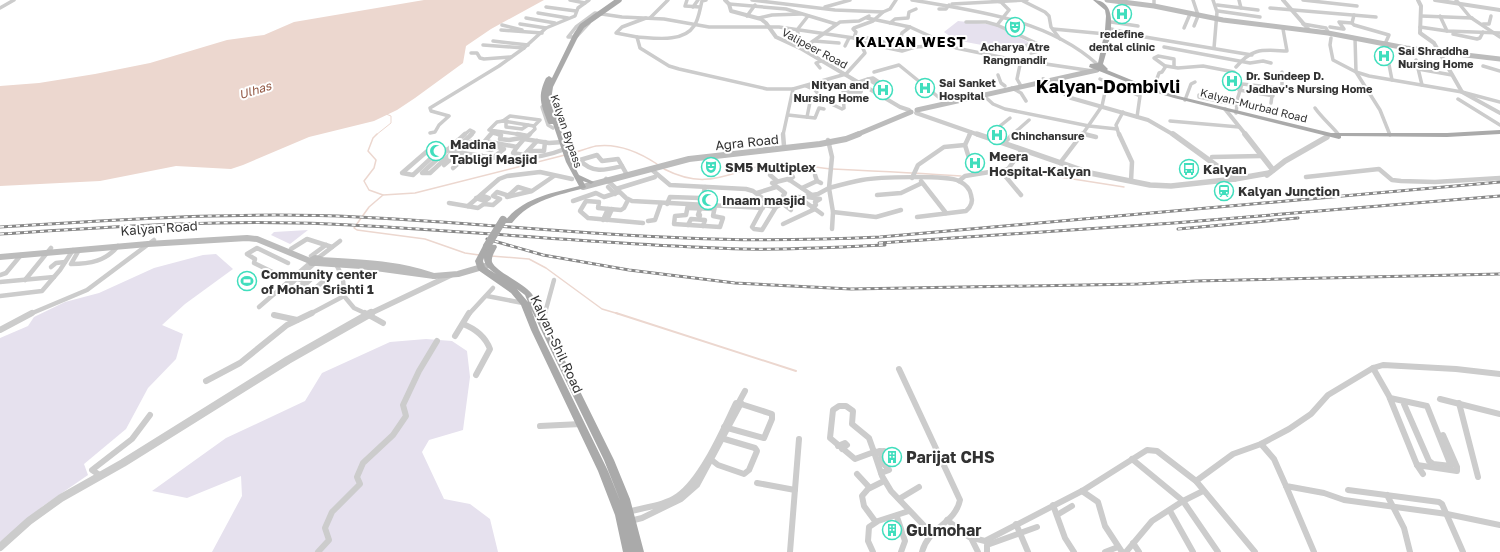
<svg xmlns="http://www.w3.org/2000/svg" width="1500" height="552" font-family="'Golos Text',sans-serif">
<rect width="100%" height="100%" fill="#fff"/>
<g fill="#e6e1ee">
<path d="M958,21L995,25L1038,47L1019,52L955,40L944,32Z"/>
<path d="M308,230L290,244L271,235L274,232Z"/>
<path d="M216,254L233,269L185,304L162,325L183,334L176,359L148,388L126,429L84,464L88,475L43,506L0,542V338L28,326L34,317L65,302L99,293L154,268L203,255Z"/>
<path d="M426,339L452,341L467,351L470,377L463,430L429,440L422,452L444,499L470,504L490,519L498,552H212L242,496L241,476L187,498L152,491L226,438L305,401L322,373L390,342Z"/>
</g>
<path fill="#ecd7cf" d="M424,0H544L491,29L466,46L463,63L415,98L397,110L374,121L309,137L243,165L231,169L176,166L100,181L0,186V86L39,83L95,74L150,63L227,40L264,35L294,22Z"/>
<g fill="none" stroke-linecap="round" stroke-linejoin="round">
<path stroke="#ecd7cf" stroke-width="1" d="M376,135L391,123V116L386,114"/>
<g stroke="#ecd7cf" stroke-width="1.5">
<path d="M377,134L373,138L368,151L376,160L374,168L364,181L369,190L383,195L415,193L565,155"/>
<path d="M569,154C578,152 587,148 596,146C618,143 639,152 657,164"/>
<path d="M664,169C715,195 734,164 782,164C799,163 816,168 833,169C876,171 918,173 961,176"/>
<path d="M1005,172L1022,171L1124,187"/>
<path d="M383,195L369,207L354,228L357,230L425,239L465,253L479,255"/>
<path d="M491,256L529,259L546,268L602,309L619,314"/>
</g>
<path stroke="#ecd7cf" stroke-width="2" d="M616,313L796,371"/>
<g stroke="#ccc" stroke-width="3.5">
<path d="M570,0L585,3"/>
<path d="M687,0L685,6L700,7"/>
<path d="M706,0L702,1C700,8 699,19 694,26C683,43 654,38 637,37L640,48L669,66L679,69L767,89H793"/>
<path d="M752,0L835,10L883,12L890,9L896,0"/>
<path d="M912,0C976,11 1047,19 1097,64"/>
<path d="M993,0L1001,2L1009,10L997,25L1036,43L1012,49"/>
<path d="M1154,0V5"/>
<path d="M1193,0L1198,15"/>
<path d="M1213,0L1217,12L1214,48"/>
<path d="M1239,0L1241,8"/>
<path d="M1303,0L1357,6"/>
<path d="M1456,0L1470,17L1500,37"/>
<path d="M1023,1L1045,12L1049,16L1051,27L1060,39"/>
<path d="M729,4L786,9L836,24"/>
<path d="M952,4L1027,0"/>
<path d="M1217,5L1258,10"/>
<path d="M546,7L576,11"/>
<path d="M693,7L698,0"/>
<path d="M825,7L850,0"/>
<path d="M0,8L14,0"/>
<path d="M1270,8L1376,17"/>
<path d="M939,9H946L949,5"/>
<path d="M1218,11L1260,17"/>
<path d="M538,13L568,18"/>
<path d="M1354,15L1352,23L1354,25L1389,35L1385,44L1392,80"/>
<path d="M747,16L755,5"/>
<path d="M1421,16L1472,18"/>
<path d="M1440,16L1447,31"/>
<path d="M526,18L555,23"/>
<path d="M650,18L668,0"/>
<path d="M759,18L772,15L801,14"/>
<path d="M867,18L910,27L956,48L1005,58L1093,71"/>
<path d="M966,22H986L997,25"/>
<path d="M1111,22L1138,26"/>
<path d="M589,23L576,37H568L576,27L595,13L622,17L664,19L709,27H779L854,38"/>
<path d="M890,23L895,19L908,18L909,12L916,9"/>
<path d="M520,24L546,28"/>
<path d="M1303,24L1326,28L1328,32"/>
<path d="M1483,24H1489L1491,16"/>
<path d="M502,25L522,30"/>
<path d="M1194,26L1198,16"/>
<path d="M1330,27L1343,29"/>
<path d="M1420,27L1447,31L1500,33"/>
<path d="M1184,28L1190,14"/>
<path d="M1053,29L1106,34"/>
<path d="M1111,29L1145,37L1252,55"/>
<path d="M1344,29L1339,22L1352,23"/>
<path d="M501,30L542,33"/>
<path d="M1453,34L1477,39L1480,38L1483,32"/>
<path d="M637,37L616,33L622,27L646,18"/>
<path d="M901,37L902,33L910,27"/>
<path d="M854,38L856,32L853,29L854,28L873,21L883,12"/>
<path d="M856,38H870L901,47"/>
<path d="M1331,38L1330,45L1333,60L1356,72L1369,76L1462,92L1500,102"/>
<path d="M1355,38L1356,72L1380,110L1390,135"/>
<path d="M493,41L528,45"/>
<path d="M814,41L839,43"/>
<path d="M860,42L902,51L915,47L930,46L937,41"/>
<path d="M483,45L524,48"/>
<path d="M794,45L798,33L797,30L808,16"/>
<path d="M845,46L849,38"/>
<path d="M1164,47L1250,63L1263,61L1271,63"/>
<path d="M802,49L840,22L859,21L869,16"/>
<path d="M471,53H477L480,58L484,59L511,57"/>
<path d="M1031,53L1046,49L1036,43"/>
<path d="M1021,60L1017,79L1021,86"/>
<path d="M1416,60L1422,85"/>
<path d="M1165,66L1154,58L1158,56L1174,59V67"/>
<path d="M1483,66L1500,71"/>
<path d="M1236,67C1253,47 1263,50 1287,51L1283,29"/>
<path d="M820,68L816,63L821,61"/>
<path d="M1418,69L1452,75"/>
<path d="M874,72L899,65L942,100"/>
<path d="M1282,72V89"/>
<path d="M998,75L1001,83L1005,86"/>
<path d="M873,78L879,82L874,83L868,79Z"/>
<path d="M1100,79L1140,96L1137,117"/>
<path d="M859,82L868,79"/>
<path d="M1155,84L1159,73L1162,72L1166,66L1178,68L1203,66L1234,72"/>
<path d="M806,86L815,90L823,100L842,109L844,108L843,93L848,85"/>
<path d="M1012,88L1021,93L1026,101"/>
<path d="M1239,90L1273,96"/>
<path d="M843,92H861L862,88L865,86"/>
<path d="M982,94L993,104L1005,109L1089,126L1117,129"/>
<path d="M1199,95V97L1237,105"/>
<path d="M1458,99L1500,125"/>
<path d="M1185,100L1191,84L1195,82"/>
<path d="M1271,103L1273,88"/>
<path d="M544,105L542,107L548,125L553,128"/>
<path d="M1315,108C1322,118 1331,125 1339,135"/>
<path d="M1236,113L1238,97L1242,84L1323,93"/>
<path d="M788,115L815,118L819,108L824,109"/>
<path d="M807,117L810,102"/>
<path d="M503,121L534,126"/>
<path d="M503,121L497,122L489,130L524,135"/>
<path d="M503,121L510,116L540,120L534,126"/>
<path d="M1170,121L1239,127"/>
<path d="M506,122V127L522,129L528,125"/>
<path d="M430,133L435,132L439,125L449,116L431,111L430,108L499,66L524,48L546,28L575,16L578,8L589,0"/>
<path d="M990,134L1010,118"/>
<path d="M1082,134L1088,135"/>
<path d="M464,135L470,130L474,132L470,135"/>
<path d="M490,135L492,133L501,135"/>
<path d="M529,135L535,129L534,126"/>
<path d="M783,135L793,89L846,74L865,53L860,42L854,38"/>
<path d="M969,135L971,132"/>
<path d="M1012,135L1029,120"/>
<path d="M1082,135L1102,106L1107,83"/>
<path d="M1119,135L1116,125L1123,112"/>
</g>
<g stroke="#ccc" stroke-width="4.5">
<path d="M465,134L422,173H430L472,134"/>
<path d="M491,134L485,141L517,147L524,139L549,143L563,142"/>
<path d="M498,134L501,135L500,139L509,140L521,138"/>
<path d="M517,134L528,136L530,134"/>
<path d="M783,134L784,146"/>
<path d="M1084,134L1096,137"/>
<path d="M1119,134L1132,162L1131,181"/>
<path d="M478,143L480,144L478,147L491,150L498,147L504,149L494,157"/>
<path d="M1004,143L1013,134"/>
<path d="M432,147L441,149L413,175L402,173Z"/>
<path d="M517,147L513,153L524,155L537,141"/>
<path d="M441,149C484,157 523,166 565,149"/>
<path d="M528,151H544L545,142"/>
<path d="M597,155L602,161L618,159L622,166C606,170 592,174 580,160Z"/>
<path d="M1212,157L1261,156"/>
<path d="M969,158L965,145L970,134"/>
<path d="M1060,163L1082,134"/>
<path d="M444,165L471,142"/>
<path d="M622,166L626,173"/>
<path d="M453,168L462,160L474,162L482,156"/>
<path d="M651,169L670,185L746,189L753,191L765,200V203L752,227L754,229L762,230L776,207"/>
<path d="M1001,171L1021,195"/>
<path d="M770,175L777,181"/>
<path d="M815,175L817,181L821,183"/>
<path d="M1306,177L1379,169L1392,180L1401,181L1435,182L1500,178"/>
<path d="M912,178L918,165L944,147L965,145"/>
<path d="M606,179L626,198L632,201L763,208"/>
<path d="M789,180L793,177L790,173L794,171"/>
<path d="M921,181L946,213"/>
<path d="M959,181L965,176L1008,169L1022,150"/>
<path d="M608,187L615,194"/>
<path d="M802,188L817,181"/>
<path d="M616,189L655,177"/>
<path d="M757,193L776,187"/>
<path d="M509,195L518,187L531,191"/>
<path d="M877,195L901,193L922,183"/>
<path d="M703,196L705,187"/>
<path d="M507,197L532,191L554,176"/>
<path d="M808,197L820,199L815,202L816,205L812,207"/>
<path d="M476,198L485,201L489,198L481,195"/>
<path d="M628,200L624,208L621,210L598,208L599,202L586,201L580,211L588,218L643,223"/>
<path d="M573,201L596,193L604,197L619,192"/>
<path d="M789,201L783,196L785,193L772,183L788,179L812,195"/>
<path d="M449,203L478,208L484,204L493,205L500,199L493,196L497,192L510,196"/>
<path d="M667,204L670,197L700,198V205"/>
<path d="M783,204L791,210"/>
<path d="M688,205L686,215L675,216L674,224L720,227L723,218L713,216L715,206"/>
<path d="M764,205L776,207L795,198L818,194L829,188L832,157L828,140"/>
<path d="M468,206L499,179L507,176L540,172L572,179"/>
<path d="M688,208L714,209"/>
<path d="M815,209L822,214"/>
<path d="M833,212L876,217L901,210"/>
<path d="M699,219L700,215H698L700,209"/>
<path d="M603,220L608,209"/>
<path d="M607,220L612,209"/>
<path d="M648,221L655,220L661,203"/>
<path d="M783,224L815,209L798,197"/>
<path d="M688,225L691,219L705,220L703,226"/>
<path d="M832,229L833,212L829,188C840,185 851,182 862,180C878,177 946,175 959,181C965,184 970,189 971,195C973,201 971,207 966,211L917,217"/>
<path d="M291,249L307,239L332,247"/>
<path d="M79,250L71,264C90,264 106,261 118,246"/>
<path d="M311,256L326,245"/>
<path d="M318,258L340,241"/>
<path d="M337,262L336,264L343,278L344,296L354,308L367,314"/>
<path d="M288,263L257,248L247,254L255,259L254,263L293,282"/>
<path d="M51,267L56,263L65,262"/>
<path d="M317,274L329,276L310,293L298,291Z"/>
<path d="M0,275L6,273L21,255"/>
<path d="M297,279L305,281L296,290L298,291"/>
<path d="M25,280L51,248"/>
<path d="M0,282L54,277"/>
<path d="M322,284L327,285L329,289L344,286"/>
<path d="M280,293L315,263"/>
<path d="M0,296L42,291L60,270L73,250"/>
<path d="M487,296L523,303"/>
<path d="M259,307L310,263"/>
<path d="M545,313L554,280"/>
<path d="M30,314L87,290L154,240"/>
<path d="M310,314L344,296"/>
<path d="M469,314L493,288"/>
</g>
<g stroke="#ccc" stroke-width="6">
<path d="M365,313L383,323"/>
<path d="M274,315L297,320"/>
<path d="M463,324C476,329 485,336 490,349L476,375"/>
<path d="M0,330L32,313"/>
<path d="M455,336L469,313"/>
<path d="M1373,368L1389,396L1417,465L1423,474"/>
<path d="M899,369L960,500C955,524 929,526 922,552"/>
<path d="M206,381L240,363L287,325L312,313"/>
<path d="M1390,398L1427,406L1451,466L1433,464L1429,461L1404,404"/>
<path d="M1440,399L1500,414"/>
<path d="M739,402L745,391"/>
<path d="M1459,403L1478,477"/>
<path d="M839,406H846L853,411L852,424L869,438L874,452L855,459L830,438L833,410Z"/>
<path d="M540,426L581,424"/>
<path d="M724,427L764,438L772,419V414L741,404"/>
<path d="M1261,444L1274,459L1286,486L1324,493L1344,500L1447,514L1500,525"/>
<path d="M838,446L845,443L847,445L842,449"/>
<path d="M880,451L883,463L889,470L881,473"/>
<path d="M874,452L882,476L891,491L931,533"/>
<path d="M874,452L884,451"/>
<path d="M709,458L718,465L744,474L749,470L757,451L755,448L721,438"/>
<path d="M1132,459L1183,501L1218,552"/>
<path d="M1417,465L1457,471V467L1443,435"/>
<path d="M857,474L869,487"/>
<path d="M101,476L92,470L132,439L150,415"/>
<path d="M1196,481L1233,454L1261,444L1289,429L1311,414L1328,395L1373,368L1383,365L1456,369L1500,374"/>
<path d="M757,483L795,490"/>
<path d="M1286,486L1314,552"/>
<path d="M1348,490L1439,502L1442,504L1463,552"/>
<path d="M1082,491L1098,502L1105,526L1122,552"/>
<path d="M1387,495L1404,528L1410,552"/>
<path d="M899,499L919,487"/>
<path d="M1053,505L1065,538L1074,552"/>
<path d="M1170,511L1193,552"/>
<path d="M628,512C644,507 664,506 678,496C702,479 723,430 736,403H741L697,485L681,499L642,518L630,521"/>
<path d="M1057,515L1072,506"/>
<path d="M897,517L905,541L901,552"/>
<path d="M947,520L969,537L985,541L1082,491L1147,450L1157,451L1196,481L1255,552"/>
<path d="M875,521L864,506L862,496L868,489L884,481"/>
<path d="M1016,524L1028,552"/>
<path d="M972,540L978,552"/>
<path d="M1133,543L1139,552"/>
<path d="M318,552L329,540L325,528L332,512L360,484L357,477L363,463L393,435L406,416L403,405L419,371L437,341"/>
<path d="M790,552L799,439"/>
<path d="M873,552L868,541L869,527L878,521L909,511"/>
<path d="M987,552V545L1037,527"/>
<path d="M1105,552L1118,547"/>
<path d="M1126,552L1152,521L1183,501L1203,491"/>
</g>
<g stroke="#ccc" stroke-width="4">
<path d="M725,0L729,4L731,11L761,19L766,23L776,37L802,49L900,107L909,110"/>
<path d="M1283,0L1310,31"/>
<path d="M1418,0L1421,6L1420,33L1434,43L1462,92L1500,113"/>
<path d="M1435,0L1500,10"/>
<path d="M1043,79L1071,98L1148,120L1174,135"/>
<path d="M1225,109L1246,135"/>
<path d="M916,113L979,135"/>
</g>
<g stroke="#ccc" stroke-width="5.5">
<path d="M977,134L1090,173L1150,185L1171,186L1235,179L1269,173"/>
<path d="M1173,134L1235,179"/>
<path d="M1245,134L1273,170"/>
<path d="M1267,175L1285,161L1327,137"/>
<path d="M369,314L451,275"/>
</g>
<path stroke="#ccc" stroke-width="8" d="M0,547L29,521L61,498L123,463L288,360L371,313"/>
<g stroke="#bcbcbc" stroke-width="5">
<path d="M1107,0L1154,6L1223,20L1328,33L1406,48L1500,59"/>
<path d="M917,110L1097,70"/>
<path d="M856,135L911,112"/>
</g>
<g stroke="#bcbcbc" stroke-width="6">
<path d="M583,187L689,159L820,144L846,139L859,134"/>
<path d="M0,257L148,244L247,238L257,239L310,261"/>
<path d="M315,258L320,259L317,263H311L310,261Z"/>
<path d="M317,263L361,266L434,276C397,263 358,262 320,260"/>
<path d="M434,276L458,274L489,265"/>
</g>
<g fill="#aaa" fill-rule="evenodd">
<path d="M1093,0C1123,0 1108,47 1103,64L1108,69L1107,70L1151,88L1178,96L1331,133H1447L1500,130V134L1447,137L1341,136V138L1339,139L1174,98L1147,90L1089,67L1090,64L1098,63L1105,30L1106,16L1105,10Z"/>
<path d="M576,33L579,35L553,87L551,100L572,162L579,175L594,182L591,184L583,181L586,187L585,188C559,195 530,200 512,223H506L505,221C523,198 552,193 579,186L566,162L553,124H549L548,123C541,104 537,97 546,78L549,76L552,78L573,35Z"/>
<path d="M484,244L496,245L497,247C495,251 491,257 492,262C496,272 524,283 532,294L614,460L630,499L644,552H623L615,515L598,471L531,330L521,305L511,293L478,270L475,261ZM484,258C484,266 491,270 496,274L485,267L483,261ZM517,289L525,295L528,302ZM531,309L604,460L621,503L608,471L539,330Z"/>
</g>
<defs>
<g id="rail">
<path d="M0,227C119,220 239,211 358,217C467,222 576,234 685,238C750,241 815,240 880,237L1500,182"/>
<path d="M1178,229L1298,218"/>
<path d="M0,234C110,227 219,219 329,224C467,230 605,245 743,249C790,250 838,247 885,245"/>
<path d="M487,239L543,255L629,270L735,283L851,289L1138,284L1196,281L1500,274"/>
<path d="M879,243L1174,223L1500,196"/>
</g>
</defs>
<use href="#rail" stroke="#878787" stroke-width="3"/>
<use href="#rail" stroke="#fff" stroke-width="1.5" stroke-dasharray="4" stroke-linecap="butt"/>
<path stroke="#aaa" stroke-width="5.5" d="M576,35L582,26L619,0"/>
<path stroke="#aaa" stroke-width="8" d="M487,246L503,220"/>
</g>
<defs>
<symbol id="hospital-ring" viewBox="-11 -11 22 22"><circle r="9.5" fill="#fff" stroke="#40debd" stroke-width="1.5"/><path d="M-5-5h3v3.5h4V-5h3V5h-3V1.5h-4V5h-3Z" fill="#40debd"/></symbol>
<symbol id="theatre-ring" viewBox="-11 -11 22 22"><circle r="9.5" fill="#fff" stroke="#40debd" stroke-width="1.5"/><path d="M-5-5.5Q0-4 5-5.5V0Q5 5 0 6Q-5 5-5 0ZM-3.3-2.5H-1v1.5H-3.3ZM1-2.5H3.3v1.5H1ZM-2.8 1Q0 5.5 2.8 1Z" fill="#40debd"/></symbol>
<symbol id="mosque-ring" viewBox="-11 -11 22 22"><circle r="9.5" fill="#fff" stroke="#40debd" stroke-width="1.5"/><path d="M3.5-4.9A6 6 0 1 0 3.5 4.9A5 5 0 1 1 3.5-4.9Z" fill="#40debd"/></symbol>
<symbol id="bus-ring" viewBox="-11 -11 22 22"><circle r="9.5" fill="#fff" stroke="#40debd" stroke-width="1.5"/><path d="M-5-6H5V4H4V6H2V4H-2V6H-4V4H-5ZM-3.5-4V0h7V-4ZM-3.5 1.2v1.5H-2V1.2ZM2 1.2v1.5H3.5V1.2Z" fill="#40debd"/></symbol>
<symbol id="station-ring" viewBox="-11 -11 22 22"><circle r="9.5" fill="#fff" stroke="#40debd" stroke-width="1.5"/><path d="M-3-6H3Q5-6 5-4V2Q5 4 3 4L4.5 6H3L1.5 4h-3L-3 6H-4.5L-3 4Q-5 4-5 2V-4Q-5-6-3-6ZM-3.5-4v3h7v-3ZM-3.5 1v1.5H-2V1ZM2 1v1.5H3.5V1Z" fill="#40debd"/></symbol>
<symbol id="stadium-ring" viewBox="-11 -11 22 22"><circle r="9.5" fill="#fff" stroke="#40debd" stroke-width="1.5"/><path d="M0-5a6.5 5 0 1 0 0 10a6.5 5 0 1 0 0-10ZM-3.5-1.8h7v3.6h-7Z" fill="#40debd"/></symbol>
<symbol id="building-ring" viewBox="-11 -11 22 22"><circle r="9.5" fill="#fff" stroke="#40debd" stroke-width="1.5"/><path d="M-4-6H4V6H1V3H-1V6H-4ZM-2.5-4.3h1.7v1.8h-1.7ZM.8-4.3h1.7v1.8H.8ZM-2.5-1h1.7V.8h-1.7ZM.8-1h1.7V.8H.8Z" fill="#40debd"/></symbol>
</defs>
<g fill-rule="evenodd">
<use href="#hospital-ring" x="1111" y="3" width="22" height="22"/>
<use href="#theatre-ring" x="1004" y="16" width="22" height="22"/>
<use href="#hospital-ring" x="1373" y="45" width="22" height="22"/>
<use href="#hospital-ring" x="1221" y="70" width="22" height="22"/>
<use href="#hospital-ring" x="914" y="77" width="22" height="22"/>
<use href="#hospital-ring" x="872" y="79" width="22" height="22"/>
<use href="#hospital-ring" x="986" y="124" width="22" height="22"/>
<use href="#mosque-ring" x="425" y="140" width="22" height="22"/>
<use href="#hospital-ring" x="964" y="152" width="22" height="22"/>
<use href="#theatre-ring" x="700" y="156" width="22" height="22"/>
<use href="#bus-ring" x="1178" y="158" width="22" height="22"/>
<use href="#station-ring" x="1213" y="180" width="22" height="22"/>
<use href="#mosque-ring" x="697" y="189" width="22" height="22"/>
<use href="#stadium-ring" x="236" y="270" width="22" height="22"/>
<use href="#building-ring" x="881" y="446" width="22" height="22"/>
<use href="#building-ring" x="881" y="519" width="22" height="22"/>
</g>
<g text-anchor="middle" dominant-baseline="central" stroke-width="4" stroke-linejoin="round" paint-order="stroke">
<g font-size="11" font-weight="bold" fill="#323232" stroke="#fff" text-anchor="start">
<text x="1122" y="33" text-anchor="middle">redefine<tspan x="1122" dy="13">dental clinic</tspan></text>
<text x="1015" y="46" text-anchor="middle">Acharya Atre<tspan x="1015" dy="13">Rangmandir</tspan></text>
<text x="1398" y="50">Sai Shraddha<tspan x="1398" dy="13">Nursing Home</tspan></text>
<text x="1246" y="75">Dr. Sundeep D.<tspan x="1246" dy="13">Jadhav's Nursing Home</tspan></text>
<text x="939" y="82">Sai Sanket<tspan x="939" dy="13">Hospital</tspan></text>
<text x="869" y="84" text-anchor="end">Nityan and<tspan x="869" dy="13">Nursing Home</tspan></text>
<text x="1011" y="135">Chinchansure</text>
</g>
<g font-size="11" fill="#323232" stroke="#fff">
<text transform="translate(815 48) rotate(28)">Valipeer Road</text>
<text transform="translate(1254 105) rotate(14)">Kalyan-Murbad Road</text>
<text transform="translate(567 131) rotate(71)">Kalyan Bypass</text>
</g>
<g font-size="12" font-style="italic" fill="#925743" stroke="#fff">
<text transform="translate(255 90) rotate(-17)">Ulhas</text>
</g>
<g font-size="13" fill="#323232" stroke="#fff">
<text transform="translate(747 142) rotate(-6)">Agra Road</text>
<text transform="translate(159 228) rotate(-4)">Kalyan Road</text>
<text transform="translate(557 344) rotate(65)">Kalyan-Shil Road</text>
</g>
<g font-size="13" font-weight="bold" fill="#323232" stroke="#fff" text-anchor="start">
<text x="450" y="144">Madina<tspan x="450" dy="15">Tabligi Masjid</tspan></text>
<text x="989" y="156">Meera<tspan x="989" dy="15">Hospital-Kalyan</tspan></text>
<text x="725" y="167">SM5 Multiplex</text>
<text x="1203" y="169">Kalyan</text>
<text x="1238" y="191">Kalyan Junction</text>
<text x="722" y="200">Inaam masjid</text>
<text x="261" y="274">Community center<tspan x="261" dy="15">of Mohan Srishti 1</tspan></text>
</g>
<g font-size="14" font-weight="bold" letter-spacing="1" fill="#000" stroke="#fff">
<text x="911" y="41">KALYAN WEST</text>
</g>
<g font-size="16" font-weight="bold" fill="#323232" stroke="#fff" text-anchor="start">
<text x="906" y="457">Parijat CHS</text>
<text x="906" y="530">Gulmohar</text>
</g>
<g font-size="18" font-weight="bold" fill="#000" stroke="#fff">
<text x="1108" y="86">Kalyan-Dombivli</text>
</g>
</g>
</svg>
